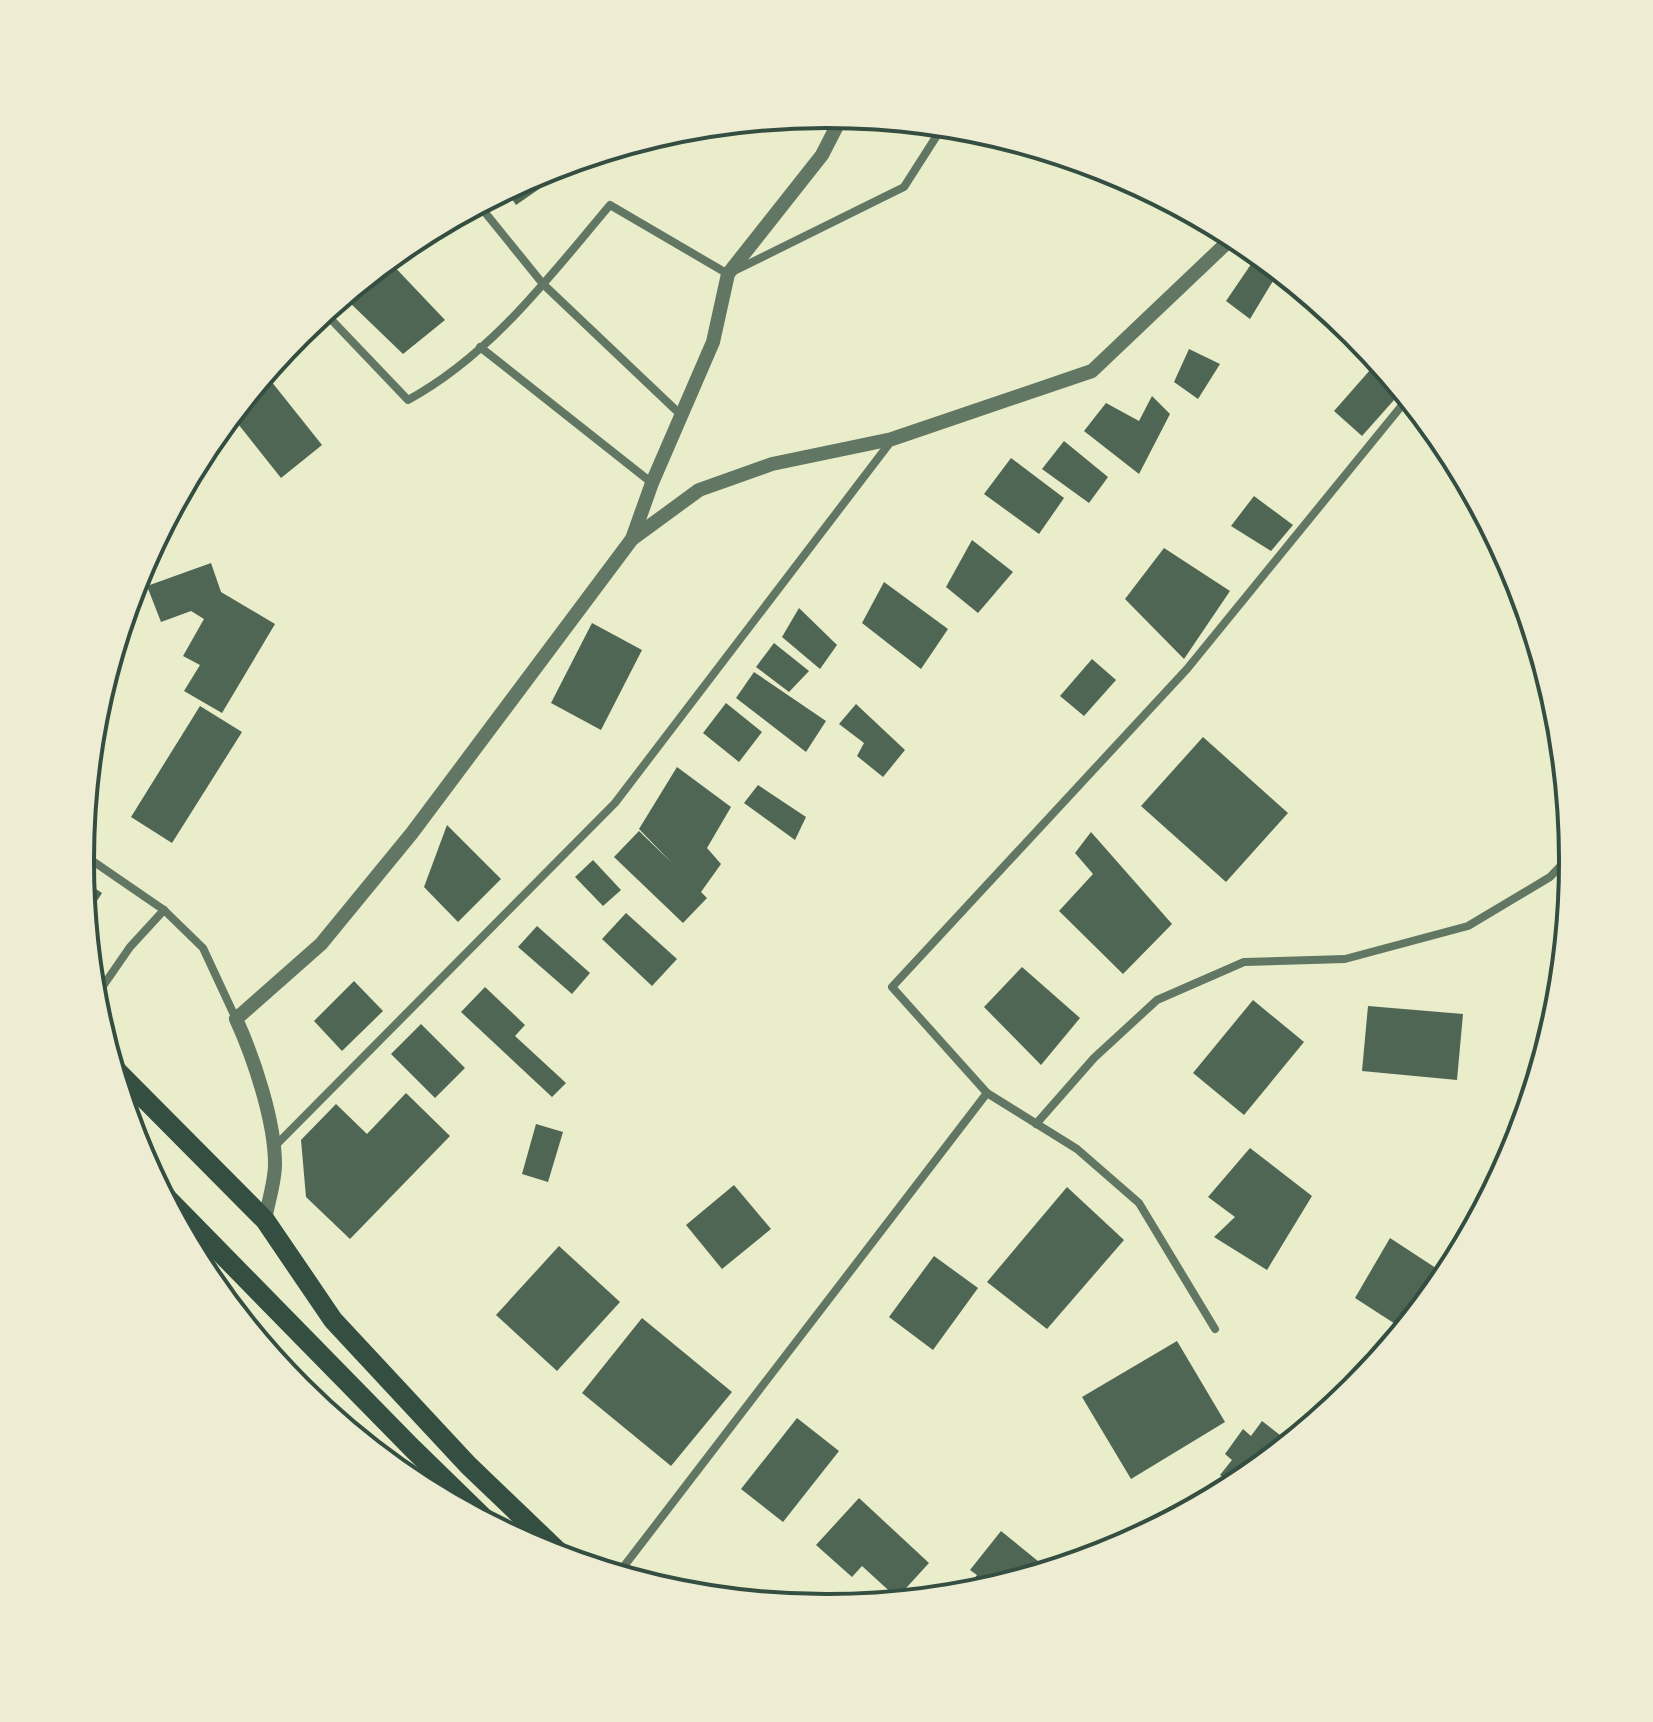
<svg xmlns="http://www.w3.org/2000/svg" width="1653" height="1722" font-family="'Varela Round',sans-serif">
<rect width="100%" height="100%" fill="#e9edc9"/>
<g fill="#4f6655">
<path d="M581,160L516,205L506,190L541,171Z"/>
<path d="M1258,254L1279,271L1250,319L1226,301Z"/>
<path d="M388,260L445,320L403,354L347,300Z"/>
<path d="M1189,349L1220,364L1198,399L1174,382Z"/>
<path d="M1378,361L1402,391L1362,436L1334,411Z"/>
<path d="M271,381L322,445L281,478L231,415Z"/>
<path d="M1152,396L1170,414L1139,474L1084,431L1106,403L1139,421Z"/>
<path d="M1064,441L1108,477L1089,503L1042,469Z"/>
<path d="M1011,458L1064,498L1039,534L984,494Z"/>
<path d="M1254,496L1293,525L1271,551L1231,526Z"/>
<path d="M972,540L1013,572L978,613L946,587Z"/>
<path d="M1164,548L1230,591L1184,659L1125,599Z"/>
<path d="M211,563L221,592L275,624L222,713L184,691L200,665L183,656L204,619L191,611L161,622L147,586Z"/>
<path d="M884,582L948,629L921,669L862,623Z"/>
<path d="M799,608L837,645L820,669L782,637Z"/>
<path d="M592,623L642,650L601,730L551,703Z"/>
<path d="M774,643L809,671L789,692L756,667Z"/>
<path d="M1092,659L1116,680L1084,716L1060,696Z"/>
<path d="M754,672L826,721L806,752L736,698Z"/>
<path d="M726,703L762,732L739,762L703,733Z"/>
<path d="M856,704L905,750L883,777L857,756L864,743L839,724Z"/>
<path d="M200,706L242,732L172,843L131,817Z"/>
<path d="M1203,737L1288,813L1226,882L1141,806Z"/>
<path d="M677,767L731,807L707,848L721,864L701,892L707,898L683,923L614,857L639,831L672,863L639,829Z"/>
<path d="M758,785L806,817L795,840L744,803Z"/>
<path d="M447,825L501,879L458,922L424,887Z"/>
<path d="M1091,832L1172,924L1123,974L1059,911L1093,874L1075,853Z"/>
<path d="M593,860L621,890L603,906L575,877Z"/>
<path d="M82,880L102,893L86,918L82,886Z"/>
<path d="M626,913L677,959L652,986L602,939Z"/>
<path d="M537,926L590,973L572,994L518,947Z"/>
<path d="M1022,967L1080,1018L1041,1065L984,1007Z"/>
<path d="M354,981L383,1011L342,1051L314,1021Z"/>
<path d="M485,987L525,1025L515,1036L566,1083L552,1097L461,1012Z"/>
<path d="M1253,1000L1304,1042L1244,1115L1193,1073Z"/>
<path d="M1368,1006L1463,1014L1457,1080L1362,1071Z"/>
<path d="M421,1024L465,1068L435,1098L391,1054Z"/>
<path d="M406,1093L450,1136L350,1239L306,1197L301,1140L336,1104L367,1134Z"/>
<path d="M536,1124L563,1132L548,1182L522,1174Z"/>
<path d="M1250,1148L1312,1196L1267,1270L1214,1237L1235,1217L1208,1197Z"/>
<path d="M734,1185L771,1229L722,1269L686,1225Z"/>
<path d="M1067,1187L1124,1240L1047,1329L987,1282Z"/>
<path d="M1390,1238L1445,1274L1438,1287L1403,1329L1355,1298Z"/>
<path d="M559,1246L620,1302L557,1371L496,1315Z"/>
<path d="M934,1256L978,1288L933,1350L889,1317Z"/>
<path d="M642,1318L732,1392L671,1466L582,1393Z"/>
<path d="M1177,1341L1225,1422L1131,1479L1082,1397Z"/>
<path d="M797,1418L839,1451L783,1522L741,1489Z"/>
<path d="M1262,1421L1289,1442L1234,1486L1220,1475L1232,1460L1225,1454L1243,1429L1251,1436Z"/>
<path d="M859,1498L929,1563L897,1598L862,1566L852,1577L816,1545Z"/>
<path d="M1001,1531L1049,1570L962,1594L977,1575L970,1570Z"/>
</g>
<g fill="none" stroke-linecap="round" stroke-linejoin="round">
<g stroke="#617663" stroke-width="8">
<path d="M479,205L543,284L681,415"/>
<path d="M324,312L408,400C491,355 550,276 610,205L728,274L904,187L943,126"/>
<path d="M480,347L652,483"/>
<path d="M81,853L164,910L203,948L236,1019"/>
<path d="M94,999L130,947L164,910"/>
<path d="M1036,1124L1094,1058L1157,1000L1244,962L1345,959L1468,926L1550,877L1572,854"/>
<path d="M274,1147L615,803L892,440"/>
<path d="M1215,1329L1139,1203L1077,1149L987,1093L892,987L1187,669L1408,398"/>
<path d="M618,1574L987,1093"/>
</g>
<g stroke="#617663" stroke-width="14">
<path d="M632,539L652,483L713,342L728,274L822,155L842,116"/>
<path d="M265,1220C268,1202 275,1182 275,1164C275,1122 254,1058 236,1019L321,944L412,833L632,539L699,490L772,464L892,439L1092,371L1234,236"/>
</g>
<g stroke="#344e41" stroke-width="20">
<path d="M113,1067L265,1220L333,1320L468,1465L565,1558"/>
<path d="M161,1192L412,1448L490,1524"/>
</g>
</g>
<path d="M0 0H1653V1722H0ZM826 128H827A732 732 0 0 1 1559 860V862A732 732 0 0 1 827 1594H826A732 732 0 0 1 94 862V860A732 732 0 0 1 826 128Z" fill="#eeecd3" fill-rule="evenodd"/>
<path fill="none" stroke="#344e41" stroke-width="4" d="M826 128H827A732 732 0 0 1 1559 860V862A732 732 0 0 1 827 1594H826A732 732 0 0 1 94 862V860A732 732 0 0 1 826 128Z"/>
</svg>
